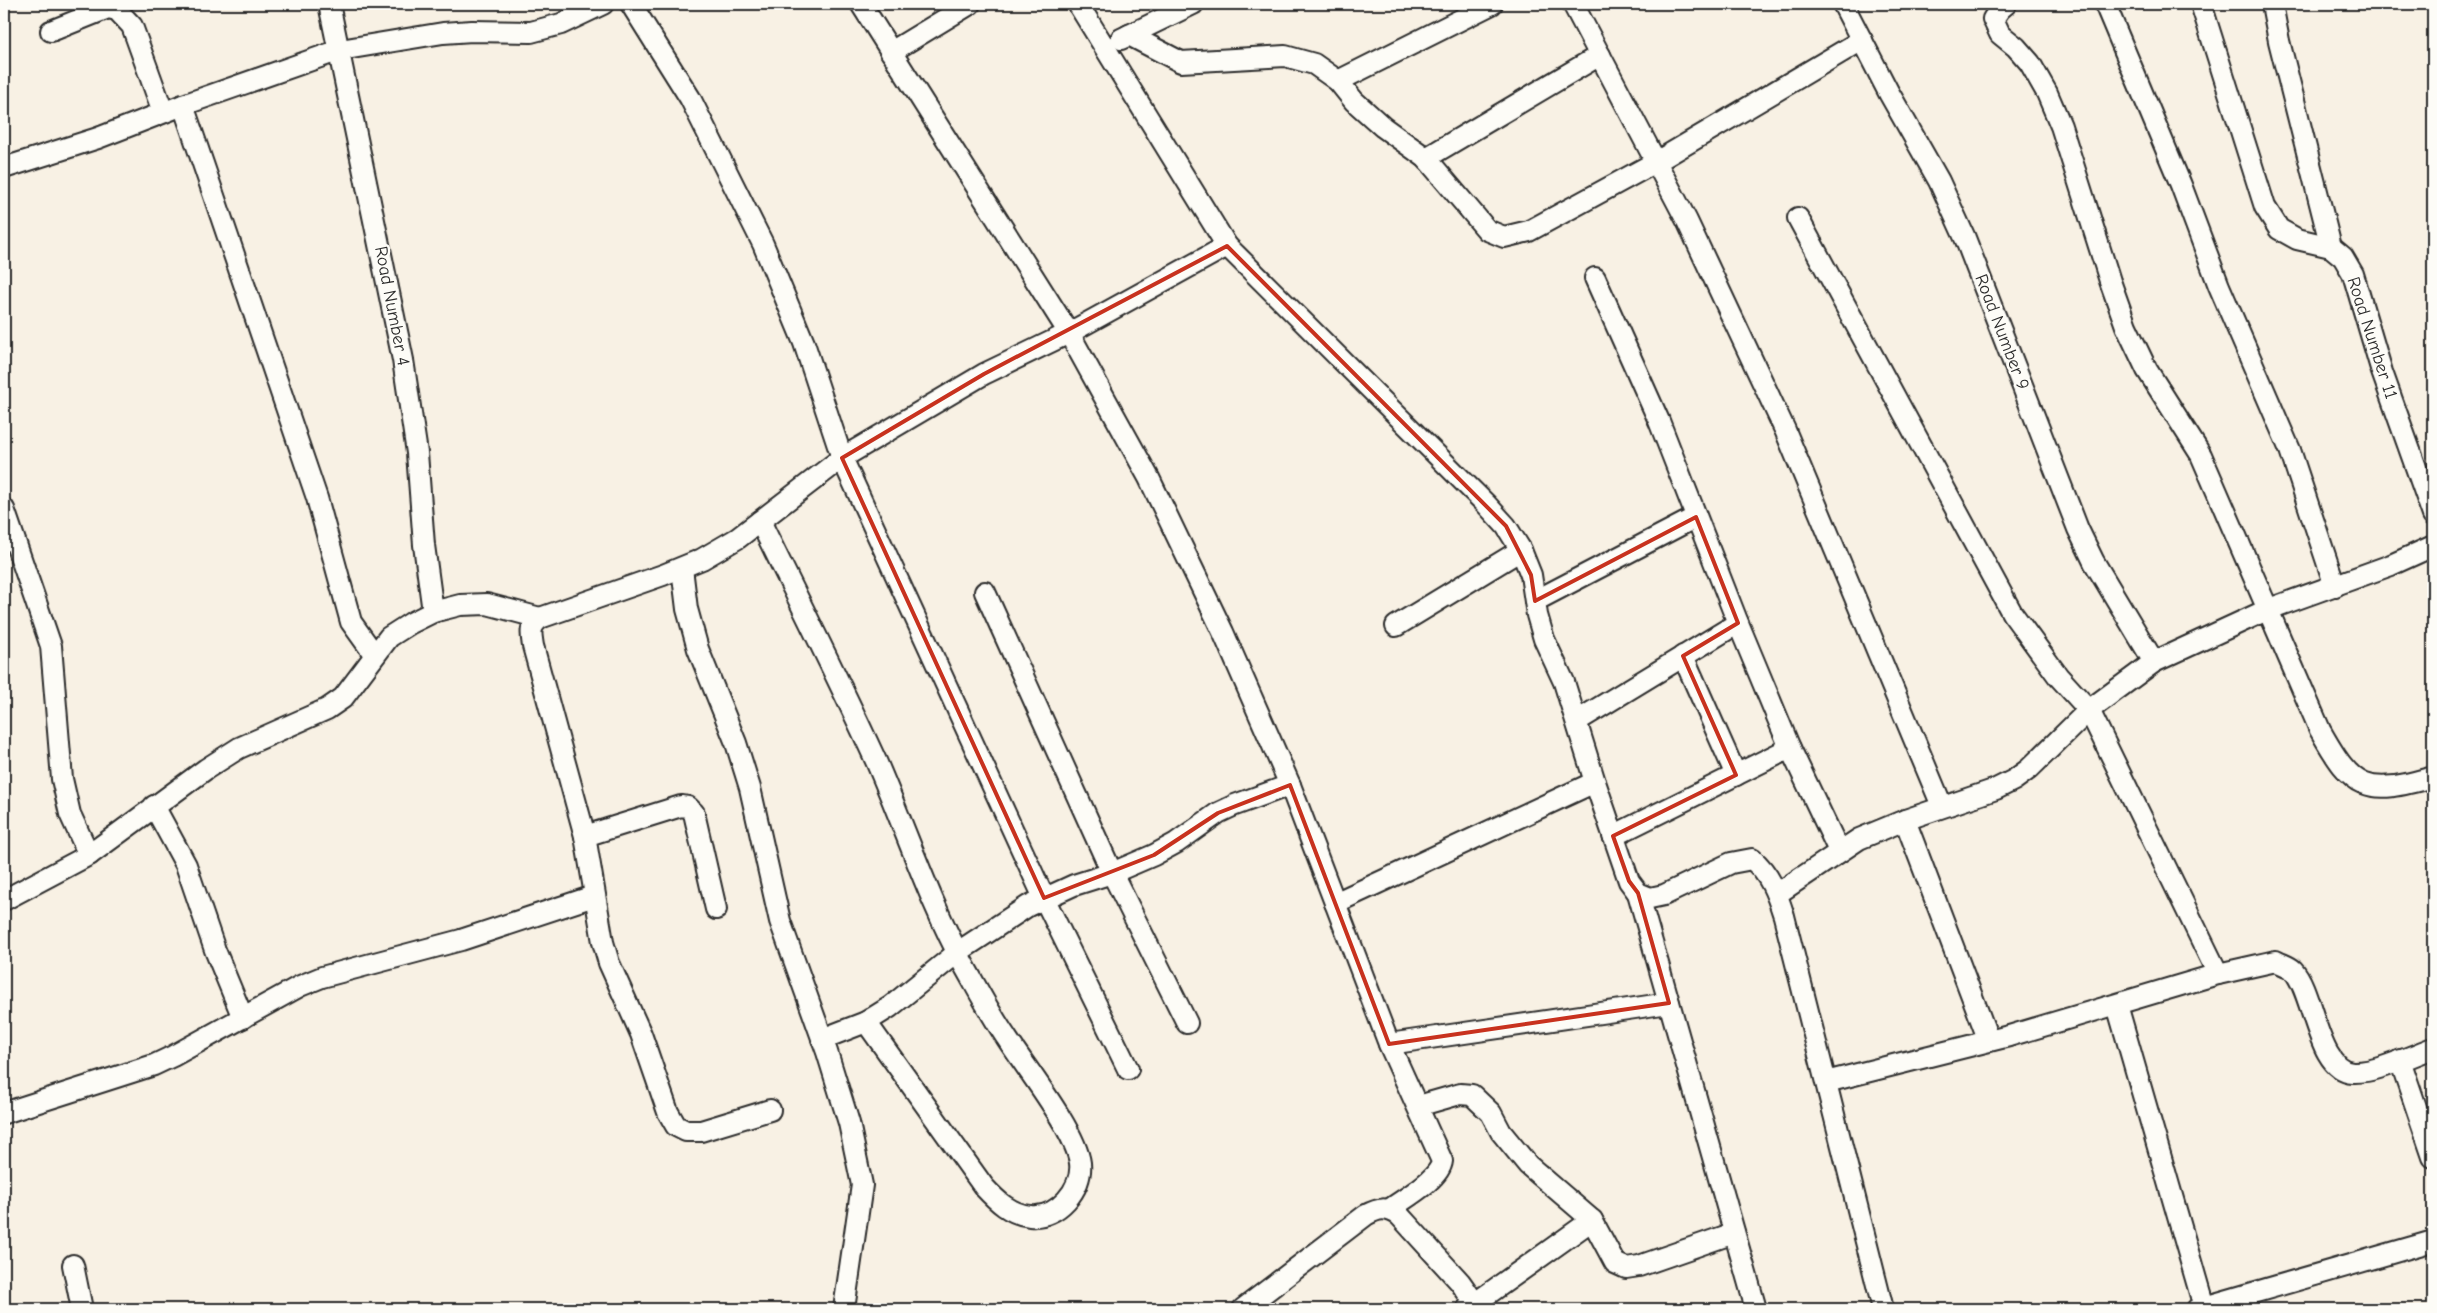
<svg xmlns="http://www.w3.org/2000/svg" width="2437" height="1313" font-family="'Comic Neue',sans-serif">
<rect width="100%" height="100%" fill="#f8f1e4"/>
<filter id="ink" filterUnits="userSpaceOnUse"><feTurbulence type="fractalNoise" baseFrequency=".02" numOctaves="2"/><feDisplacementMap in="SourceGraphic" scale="10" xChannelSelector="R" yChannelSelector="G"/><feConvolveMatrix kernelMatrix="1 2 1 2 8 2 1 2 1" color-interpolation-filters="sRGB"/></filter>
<g filter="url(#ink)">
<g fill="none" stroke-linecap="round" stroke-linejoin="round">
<defs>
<g id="minor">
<path d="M329,4L403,360L417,453L424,545L433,612"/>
<path d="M631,4L690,98L763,244L804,343L842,458L1044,898L1128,1069"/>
<path d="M861,4L1069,333L1149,478L1223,632L1290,785L1389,1044L1442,1161C1440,1179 1405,1198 1390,1209"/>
<path d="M1078,4L1227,246L1486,504L1506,526L1521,550L1531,575L1537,615L1544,639L1564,682L1595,782L1629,881L1638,893L1650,898L1664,895L1731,863L1752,859C1770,874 1777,894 1784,916L1883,1309"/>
<path d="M1573,4L1687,221L1785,430L1942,806"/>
<path d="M1843,4L1889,93L1939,181L1965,238L2078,529L2094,562L2154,662"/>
<path d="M2006,4L2000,9L1993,19L2000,34L2016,47L2030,63L2047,93L2061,126L2110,281L2126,326L2147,370L2201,455L2320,730C2354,791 2366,796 2433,777"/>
<path d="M2105,4L2181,185L2219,286L2290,450L2335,586"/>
<path d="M2201,4L2265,207L2279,229L2297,239L2331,247L2343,257L2353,274L2382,372L2433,515"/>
<path d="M2272,4L2279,41L2331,247"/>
<path d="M51,31L108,8L117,10L132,26L163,112"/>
<path d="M1129,35L1181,62L1285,56L1314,64L1338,81L1354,101L1383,127L1426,158L1487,230L1504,237L1529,231L1656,162L1862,40"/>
<path d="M1121,39L1193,4"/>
<path d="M891,52L970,4"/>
<path d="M1338,81L1492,4"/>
<path d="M183,105L317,498L351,622L374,654"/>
<path d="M1426,158L1600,55"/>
<path d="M4,168L98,138L183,105L340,50L443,33L472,31L531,32L561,24L603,4"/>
<path d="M1798,218L2012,613L2058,676L2089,710L2218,974"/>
<path d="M1595,278L1659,421L1738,623L1790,748L1839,851"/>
<path d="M4,509L51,646L62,779L70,814L89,855"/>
<path d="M760,521C799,601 839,680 876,761C906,830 929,901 965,967C978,990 991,1015 1006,1037C1025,1067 1076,1131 1080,1163C1083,1189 1057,1219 1030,1216C1010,1214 997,1201 984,1187L866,1022"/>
<path d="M682,568L687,609L698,649L736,743L750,788L780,921L827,1052L849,1123L862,1185L844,1309"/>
<path d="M985,592L1112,873L1187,1023"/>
<path d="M1535,601L1696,517"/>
<path d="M1396,626L1521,550"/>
<path d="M1683,656L1736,775"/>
<path d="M1577,721L1738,623"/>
<path d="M154,806L186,865L215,950L243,1018"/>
<path d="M1905,820L1989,1041"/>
<path d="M585,836L681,806L688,807L694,813L716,909"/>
<path d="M1613,836L1790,748"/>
<path d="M1638,893L1756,1309"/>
<path d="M1777,894L1859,839L1905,820L1996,789L2014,780L2029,769L2089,710L2154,662L2269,609L2391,565L2433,546"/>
<path d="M4,900L89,855L206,769L239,748L327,709L343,698L389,637L411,623L433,612L460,605L487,604L540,618"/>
<path d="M1335,903L1595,782"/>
<path d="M2117,1005L2204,1307"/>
<path d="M822,1039L866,1022L890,1007L958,952L1028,906L1074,885L1112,873L1154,855L1176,843L1218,813L1235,805L1290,785"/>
<path d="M1389,1044L1669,1003"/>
<path d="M2400,1060L2433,1157"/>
<path d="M1826,1082L2009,1036L2218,974L2276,961C2281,964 2289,966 2293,970C2314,992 2317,1071 2353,1072C2376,1073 2411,1056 2433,1048"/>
<path d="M1418,1106L1460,1094L1472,1095L1491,1113L1501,1132L1528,1165L1592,1220L1615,1263L1626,1268L1639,1266L1734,1233"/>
<path d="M770,1110L701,1131H686L676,1126L668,1112L641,1034L609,963L603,942L585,836L533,646C531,633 529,627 540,618L663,575L702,559L738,538L842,458L984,374L1069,333L1227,246"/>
<path d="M4,1113L154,1065L173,1056L300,986L322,977L461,940L594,896"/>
<path d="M73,1265L82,1309"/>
<path d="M1243,1309L1366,1215C1379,1208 1386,1207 1399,1215L1460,1282L1479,1309"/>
<path d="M1467,1309L1592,1220"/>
<path d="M2197,1309L2433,1241"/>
</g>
</defs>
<use href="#minor" stroke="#2b2b2b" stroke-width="24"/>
<use href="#minor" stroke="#fdfcf7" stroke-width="20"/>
</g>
</g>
<path fill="none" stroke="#c8321e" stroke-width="4" stroke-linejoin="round" d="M1227,246L1506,526L1531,575L1535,601L1696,517L1738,623L1683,656L1736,775L1613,836L1629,881L1638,893L1669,1003L1389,1044L1290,785L1218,813L1154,855L1044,898L842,458L984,374Z"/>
<g text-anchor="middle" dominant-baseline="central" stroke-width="5" stroke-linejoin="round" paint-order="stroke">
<g font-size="18" fill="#2b2b2b" stroke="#fdfcf7">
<text transform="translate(392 306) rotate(79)">Road Number 4</text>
<text transform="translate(2002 332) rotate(69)">Road Number 9</text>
<text transform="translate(2372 338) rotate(72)">Road Number 11</text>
</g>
</g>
<rect width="2437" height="1313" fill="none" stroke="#fdfcf7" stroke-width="20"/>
<rect x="10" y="10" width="2417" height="1293" fill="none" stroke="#2b2b2b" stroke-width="2" filter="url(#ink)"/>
</svg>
